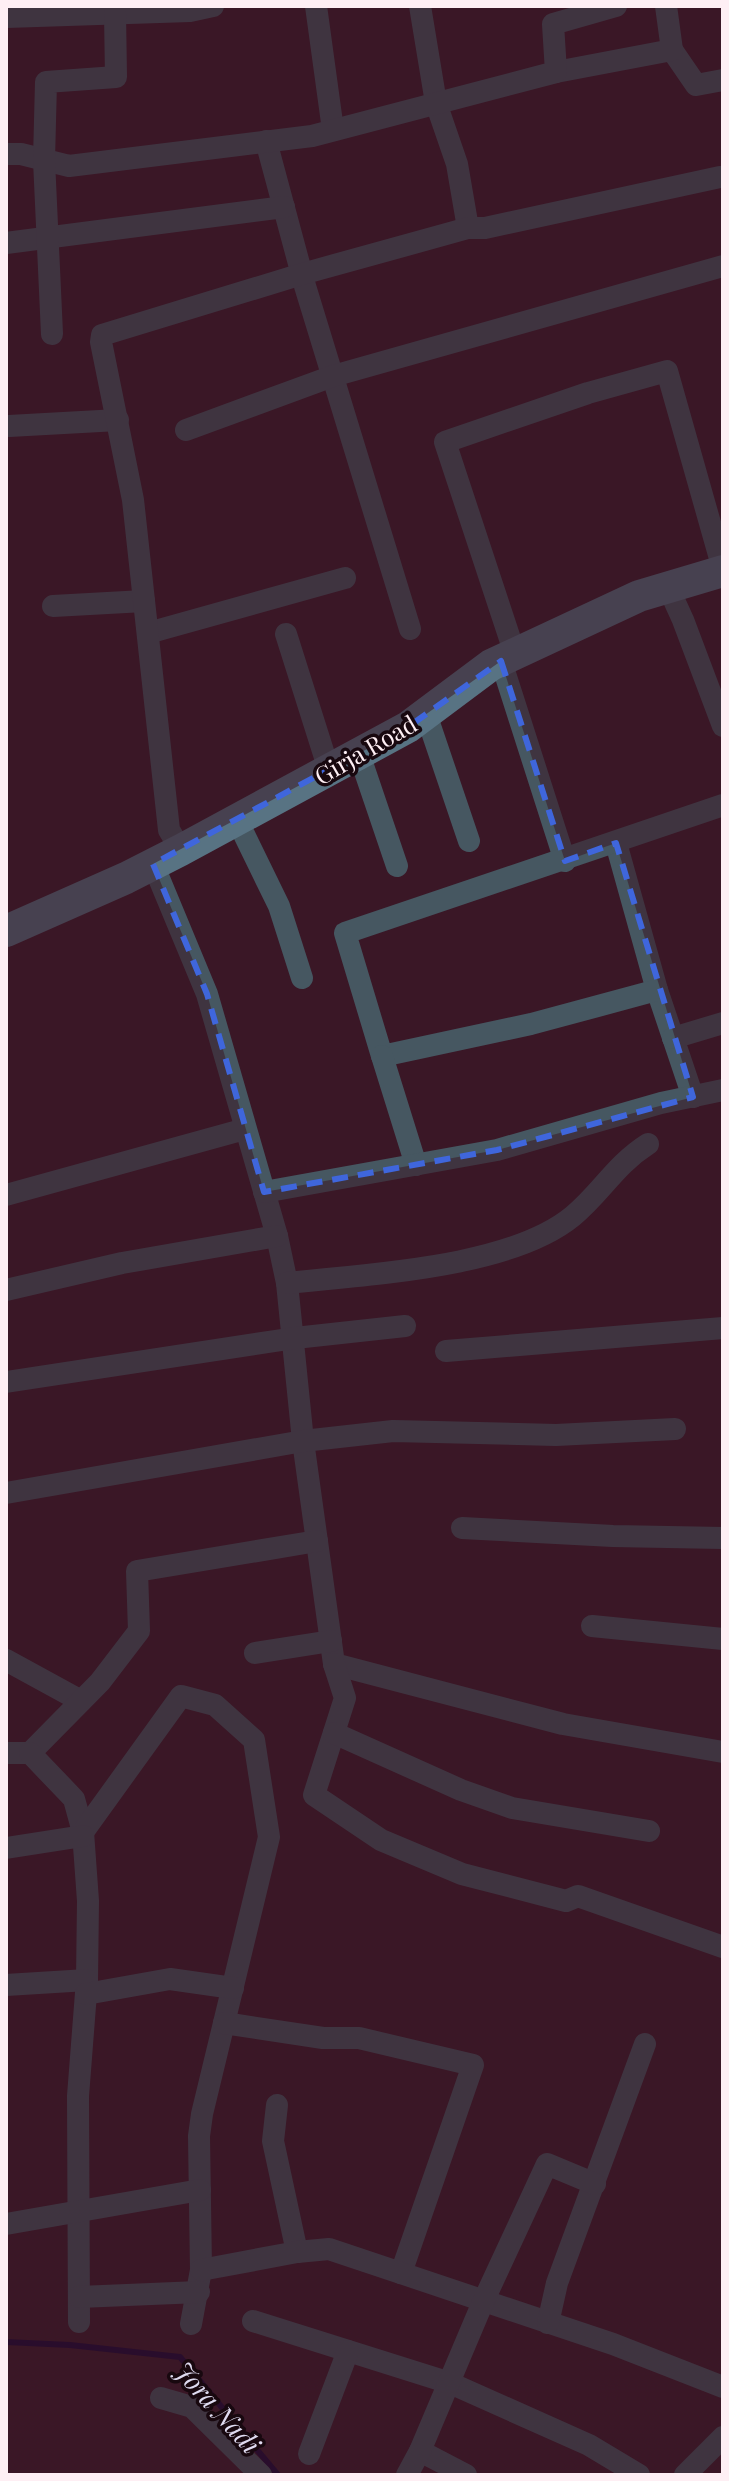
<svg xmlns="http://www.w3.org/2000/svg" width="729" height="2481" font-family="'Playfair Display',serif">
<rect width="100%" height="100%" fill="#3a1726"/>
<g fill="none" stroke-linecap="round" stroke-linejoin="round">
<path stroke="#160233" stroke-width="6" d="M6,2342L70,2345L180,2357L278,2475"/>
<g stroke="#465761" stroke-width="22">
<path d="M316,6L333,130"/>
<path d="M420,6L436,103L457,164L468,228"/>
<path d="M6,17L190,11L213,6"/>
<path d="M672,50L696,85L723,80"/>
<path d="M556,72L672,50L666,6"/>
<path d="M266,141L305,286L410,629"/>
<path d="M6,154H21L69,166L312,136L556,72L553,24L616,6"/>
<path d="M6,243L284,207"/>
<path d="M52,334L44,160L46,82L116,77L115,13"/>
<path d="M9,426L118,420"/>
<path d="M186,430L333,376L723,266"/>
<path d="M668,587L683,620L723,726"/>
<path d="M53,606L144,601"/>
<path d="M148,633L345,578"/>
<path d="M286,634L329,770"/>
<path d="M515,654L445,442L588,393L667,371L723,569"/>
<path d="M501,661L565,861"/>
<path d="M426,714L469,841"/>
<path d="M359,754L397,866"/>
<path d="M237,820L279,906L302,978"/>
<path d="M616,843L657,990L693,1097"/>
<path d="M181,850L169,830L133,500L101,342L102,335L302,274L468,228H485L720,177"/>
<path d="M153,864L207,994L277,1236L287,1283L303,1441L334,1664L563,1724L723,1752"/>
<path d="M657,990L531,1024L382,1056L345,933L723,805"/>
<path d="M673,1038L723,1023"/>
<path d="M382,1056L416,1165"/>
<path d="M264,1192L497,1150L661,1103L723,1090"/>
<path d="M6,1195L245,1129"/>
<path d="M287,1283C368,1274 510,1268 573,1216C601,1193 615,1165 648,1144"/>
<path d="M6,1290L122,1263L277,1236"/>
<path d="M446,1351L723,1328"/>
<path d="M6,1382L295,1338L405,1326"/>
<path d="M6,1493L303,1441L393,1431L556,1435L675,1429"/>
<path d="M462,1528L613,1536L723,1538"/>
<path d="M592,1626L723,1639"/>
<path d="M255,1653L331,1641"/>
<path d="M6,1660L81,1701"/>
<path d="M334,1664L345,1698L314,1795L381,1840L462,1874L566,1901L578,1896L723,1947"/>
<path d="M334,1733L461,1790L512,1808L649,1831"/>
<path d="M6,1753H30L100,1682L139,1631L137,1571L317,1541"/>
<path d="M30,1753L74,1799L83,1832L88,1901L87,1980L78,2096L79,2322"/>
<path d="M83,1832L181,1696L215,1705L254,1740L269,1837L202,2114L199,2136L201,2270L191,2324"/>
<path d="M6,1848L83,1836"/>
<path d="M6,1985L87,1980"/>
<path d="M86,1994L170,1979L233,1988"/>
<path d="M224,2023L323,2038H359L473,2065L401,2273"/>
<path d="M277,2105L273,2141L297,2252"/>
<path d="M6,2224L200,2190"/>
<path d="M201,2270L297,2252L329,2249L613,2344L723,2387"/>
<path d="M79,2297L199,2292"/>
<path d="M253,2321L450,2383L589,2445L639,2475"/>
<path d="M548,2323L557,2283L645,2044"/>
<path d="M161,2398L192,2407L261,2475"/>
<path d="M420,2451L466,2475"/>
<path d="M309,2454L348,2351"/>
<path d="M407,2475L420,2451L483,2302L547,2164L595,2184"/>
<path d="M685,2475L723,2437"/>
</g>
<path stroke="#587383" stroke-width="32" d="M6,931L126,878L181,850L408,727L491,665L639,596L723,571"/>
</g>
<path d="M0 0H729V2481H0ZM501,661L565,861L616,843L693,1097L497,1150L264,1192L207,994L153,864L408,727Z" fill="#3a1726" fill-opacity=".55" fill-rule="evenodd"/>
<path fill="none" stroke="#3f66dc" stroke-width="6" stroke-dasharray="16 10" stroke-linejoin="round" d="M501,661L565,861L616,843L693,1097L497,1150L264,1192L207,994L153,864L408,727Z"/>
<g text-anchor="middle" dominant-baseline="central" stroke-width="7" stroke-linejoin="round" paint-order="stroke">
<g font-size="24" fill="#feeff4" stroke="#18080f">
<text transform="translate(365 749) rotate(-30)">Girja Road</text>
</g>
<g font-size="26" font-style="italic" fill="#dfdbf0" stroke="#18080f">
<text transform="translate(218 2407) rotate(48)">Jora Nadi</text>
</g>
</g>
<rect width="729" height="2481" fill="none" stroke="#feeff4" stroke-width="16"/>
</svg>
